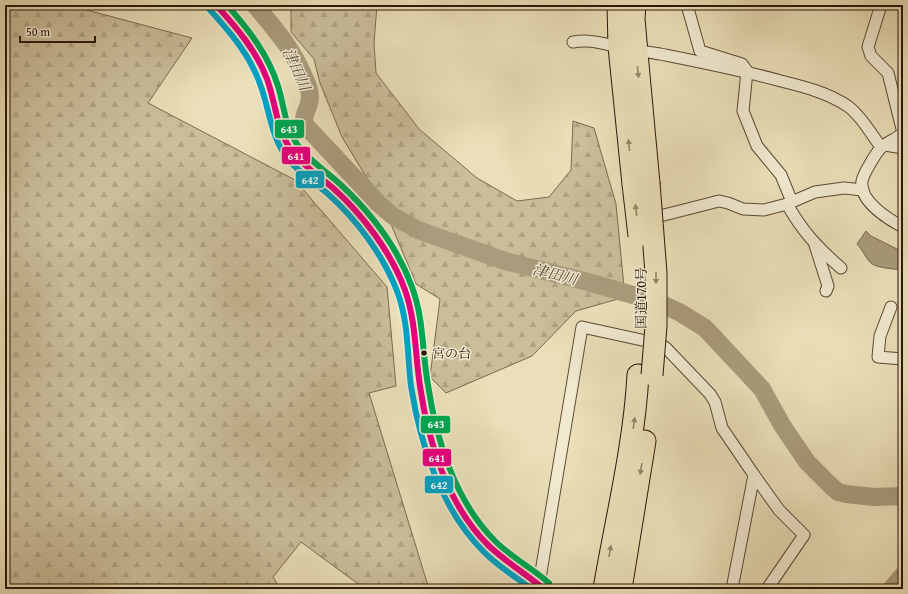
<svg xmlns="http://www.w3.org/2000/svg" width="908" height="594" font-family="'Gentium Book Plus','Noto Serif JP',serif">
<defs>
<pattern id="forest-firs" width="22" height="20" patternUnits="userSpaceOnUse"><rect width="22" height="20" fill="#cabd9a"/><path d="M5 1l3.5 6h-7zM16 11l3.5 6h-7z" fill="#aea283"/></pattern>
</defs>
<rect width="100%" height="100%" fill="#eadfb8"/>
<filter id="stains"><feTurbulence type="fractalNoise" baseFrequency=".005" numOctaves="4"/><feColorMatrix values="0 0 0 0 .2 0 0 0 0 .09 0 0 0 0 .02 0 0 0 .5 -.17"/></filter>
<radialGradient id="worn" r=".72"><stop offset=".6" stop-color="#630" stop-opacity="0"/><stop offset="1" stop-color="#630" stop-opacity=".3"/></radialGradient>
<g fill="url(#forest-firs)" stroke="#7b6a51">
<path d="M5,5H68L192,38L148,103L295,180L387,287L396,386L369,393L429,589H365L301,542L273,577L280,589H5Z"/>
<path d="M291,5H377L374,43L376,73L419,129L477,178L517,201L549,197L571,170L573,121L594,128L616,204L625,297L576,311L532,356L446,393L430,377L440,299L416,284L383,205L342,137L320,83L314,59L291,32Z"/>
</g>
<path fill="#a99b7c" stroke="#77664e" d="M866,231L871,236L903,252V270C895,269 874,268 870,262C865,257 863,250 857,244Z"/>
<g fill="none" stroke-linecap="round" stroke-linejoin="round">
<g stroke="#a99b7c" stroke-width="18">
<path d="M255,5C274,28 293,49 304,77C307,83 310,90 310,97C310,108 303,111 304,124L379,204L393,216L418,230L505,261L588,282L657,302L679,312L705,328L762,389L782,425L807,462L830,485L838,492L846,494L874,497L903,496"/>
<path d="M891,589L903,575"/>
</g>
<defs>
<g id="street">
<path d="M687,5L700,51L742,64L747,71L743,111L757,146L781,175L792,202"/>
<path d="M881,5L868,47L871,56L888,73L903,133C897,139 888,141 882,147C877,151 873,159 870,164C867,169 863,176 862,181C859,201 888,219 903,227"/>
<path d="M573,42C593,39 602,44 621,47C634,50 647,52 660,54C700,62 741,70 781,81C805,87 829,93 849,107C863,118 870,133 881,147"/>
<path d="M885,145L903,148"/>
<path d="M787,204C802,231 818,248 841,268"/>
<path d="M664,215L719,201L728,203L743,209L764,210L787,204L815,192L844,188L863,190"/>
<path d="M815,245L828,286L826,291"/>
<path d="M891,307L880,336L878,357L903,359"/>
<path d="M539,584L582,327L660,344L666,348L710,394L715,402L722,428L754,475L779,510L804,535L767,589"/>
<path d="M732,589L754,475"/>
</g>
<path id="primary" d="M216,5C236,27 257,51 267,79C276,102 276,130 292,151C304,167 324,179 338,193C363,217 393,257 405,290C412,310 415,334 417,355C418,366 418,378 420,389C428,439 451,511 489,546C506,562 527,574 544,589"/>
<g id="highway">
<path d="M618,5L619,47L633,184"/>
<path d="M635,5L634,19L639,75L649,183"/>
<path d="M604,589C616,518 634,447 638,375"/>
<path d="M621,589L645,441"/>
</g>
</defs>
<use href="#street" stroke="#5c4834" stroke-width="13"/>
<use href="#primary" stroke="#2c1608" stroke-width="20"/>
<use href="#highway" stroke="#2c1608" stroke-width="23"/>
<use href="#street" stroke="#f1ead1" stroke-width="11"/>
<use href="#primary" stroke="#eadfb8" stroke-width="18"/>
<use href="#highway" stroke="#eadfb8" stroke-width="21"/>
<defs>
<g id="highway-bridge">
<path d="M649,183L656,273V326L652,375"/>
<path d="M633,184L639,236"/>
</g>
</defs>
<use href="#highway-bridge" stroke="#2c1608" stroke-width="23" stroke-linecap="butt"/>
<use href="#highway-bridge" stroke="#eadfb8" stroke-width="21"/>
<defs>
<path id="bus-1" d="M216,5C236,27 256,50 267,79C276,103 276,130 292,151C303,166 319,176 333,188C363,215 391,252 405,290C416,321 415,354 420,386C428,442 448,506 489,546C506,562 526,574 544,589"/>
<path id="bus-2" d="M210,10C230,32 250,55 260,84C269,107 270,133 285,155C296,171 313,181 328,194C357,220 383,255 397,291C409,322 407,355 411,386C420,444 441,509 483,551C497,566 515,576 531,589"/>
<path id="bus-3" d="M227,5C248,29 268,54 278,86C284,105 285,127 297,144C308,160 326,171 340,184C370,212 398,248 412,287C424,319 422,352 428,385C436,439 455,501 495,541C511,557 532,568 549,583"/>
</defs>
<use href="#bus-1" stroke="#f1ead1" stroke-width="9"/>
<use href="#bus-2" stroke="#f1ead1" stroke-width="9"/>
<use href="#bus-3" stroke="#f1ead1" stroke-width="9"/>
<use href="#bus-1" stroke="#e5007d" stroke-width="6"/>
<use href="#bus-2" stroke="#02a2c4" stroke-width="6"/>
<use href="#bus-3" stroke="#00a651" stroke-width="6"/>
</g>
<defs><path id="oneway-solid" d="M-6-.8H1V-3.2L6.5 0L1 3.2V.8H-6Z"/></defs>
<g fill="#948569">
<use href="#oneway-solid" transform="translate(638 72) rotate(85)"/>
<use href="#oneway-solid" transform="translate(629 145) rotate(-96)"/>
<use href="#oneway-solid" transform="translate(636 210) rotate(-97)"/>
<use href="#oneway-solid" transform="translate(656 278) rotate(90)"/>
<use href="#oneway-solid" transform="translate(634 423) rotate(-81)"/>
<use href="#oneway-solid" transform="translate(641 469) rotate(99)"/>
<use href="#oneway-solid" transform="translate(610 551) rotate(-80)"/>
</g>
<circle fill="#2c1608" stroke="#f1ead1" stroke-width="1.5" cx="424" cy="353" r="3.5"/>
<g text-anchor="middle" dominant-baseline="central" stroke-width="3" stroke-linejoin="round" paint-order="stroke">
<g font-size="13" fill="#2c1608" stroke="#f1ead1" text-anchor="start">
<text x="432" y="353">宮の台</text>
</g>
<g font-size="14" fill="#2c1608" stroke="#f1ead1">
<text transform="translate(641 298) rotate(-90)">国道170号</text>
</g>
<g font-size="15" font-style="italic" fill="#5e4b36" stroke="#f1ead1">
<text transform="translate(297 69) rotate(66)">津田川</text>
<text transform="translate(555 274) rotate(14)">津田川</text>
</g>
</g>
<g stroke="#f1ead1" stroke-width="1.5">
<rect x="274" y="119" width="31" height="20" rx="4" fill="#00a651"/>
<rect x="281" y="146" width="30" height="19" rx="4" fill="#e5007d"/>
<rect x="295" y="170" width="30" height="19" rx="4" fill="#02a2c4"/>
<rect x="420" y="415" width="31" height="19" rx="4" fill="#00a651"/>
<rect x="422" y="448" width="30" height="19" rx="4" fill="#e5007d"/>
<rect x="424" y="475" width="30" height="19" rx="4" fill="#02a2c4"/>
</g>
<g font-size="11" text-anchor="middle" font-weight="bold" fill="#fff">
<text x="289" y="133">643</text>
<text x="296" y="160">641</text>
<text x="310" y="184">642</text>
<text x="436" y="428">643</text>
<text x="437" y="462">641</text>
<text x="439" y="489">642</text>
</g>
<rect width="908" height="594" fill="none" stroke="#eadfb8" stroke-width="20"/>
<rect x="6" y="6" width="896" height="582" fill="none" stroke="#2c1608" stroke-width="2"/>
<rect x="10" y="10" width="888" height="574" fill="none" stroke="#2c1608"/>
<path d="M20 36v6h75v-6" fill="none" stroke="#2c1608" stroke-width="2"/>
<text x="26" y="36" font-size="12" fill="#2c1608" stroke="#f1ead1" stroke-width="3" paint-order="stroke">50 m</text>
<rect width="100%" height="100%" filter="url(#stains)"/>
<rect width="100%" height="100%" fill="url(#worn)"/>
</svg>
